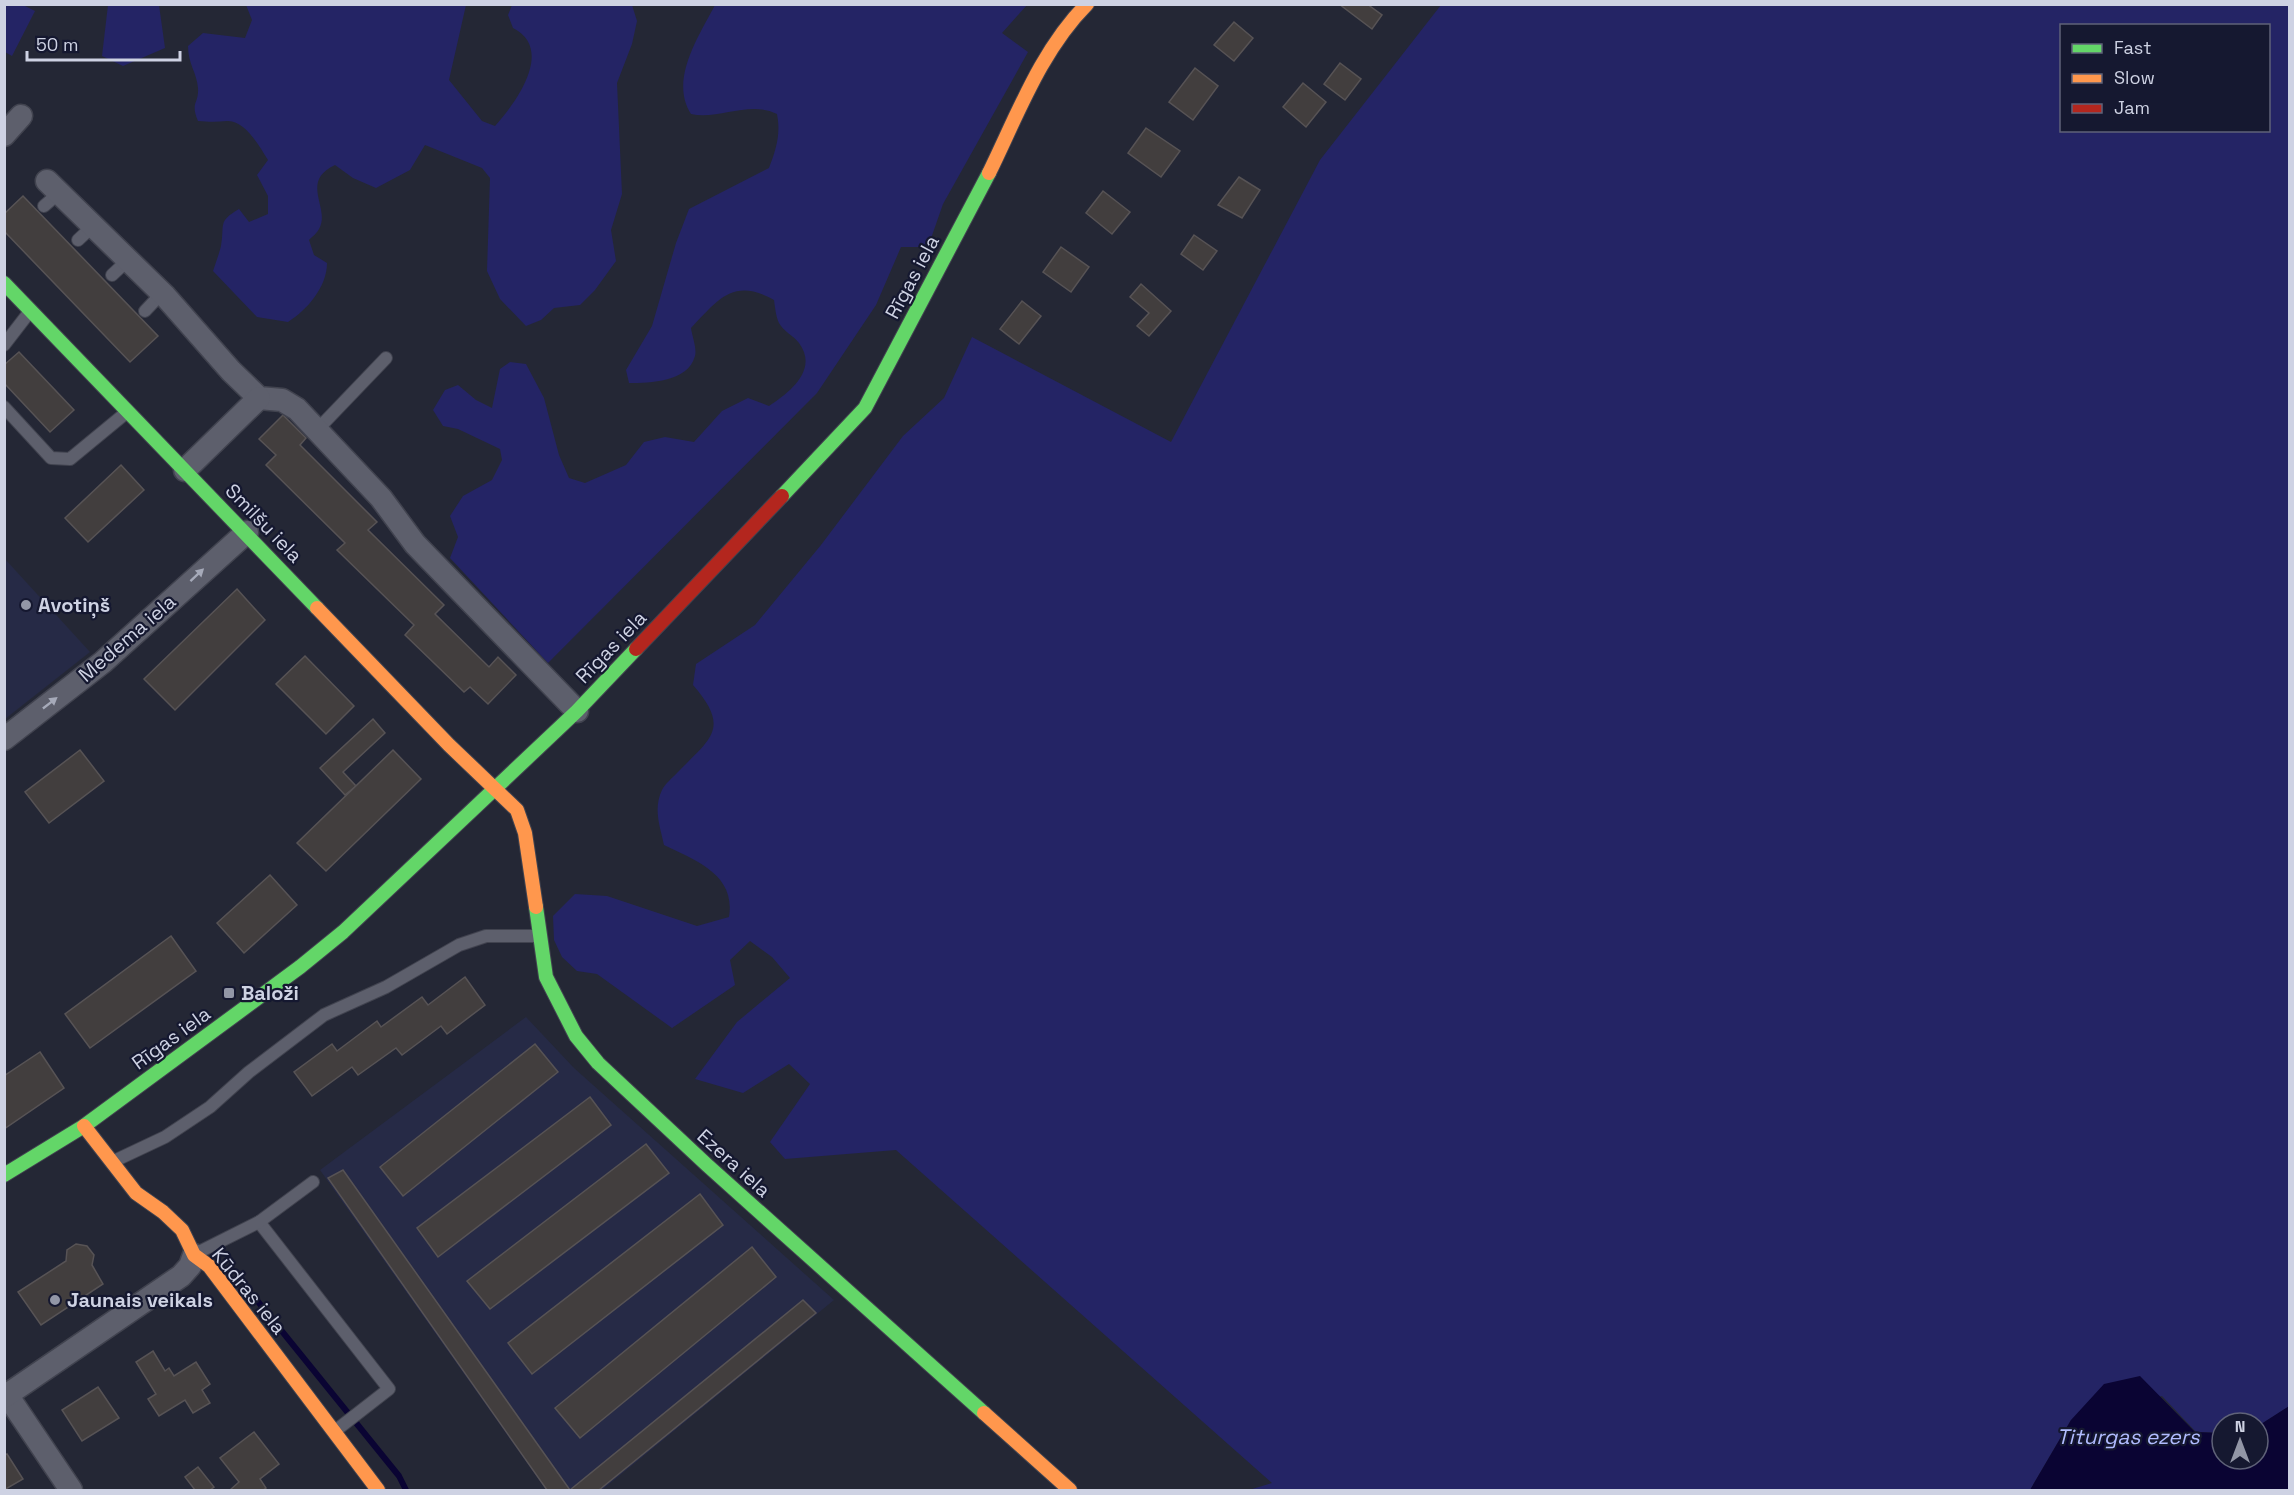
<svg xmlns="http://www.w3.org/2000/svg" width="2294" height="1495" font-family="'Space Grotesk',sans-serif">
<rect width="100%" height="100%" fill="#242735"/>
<g fill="#262a46">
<path d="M5,559L90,652L5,719Z"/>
<path d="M526,1017L574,1068L834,1300L602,1490H546L320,1170Z"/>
</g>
<g fill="#242465" fill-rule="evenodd">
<path d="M4,5H23L35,11L12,56L5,52Z"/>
<path d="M108,5H159L165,48L123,66L102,56Z"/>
<path d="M246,5H466L449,80L482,121L495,126C516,103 555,49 513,28L508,15L512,5H632L637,21L632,44L617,83L622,194L611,230L616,261L595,290L580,305L554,308L541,320L526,326L500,299L487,271L490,178L482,168L425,145L410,170L376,188L353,178L335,165C299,182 331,208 319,229C317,233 312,237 309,240L314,255L327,263C327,287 307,310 288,322L257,317L213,271C216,262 219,254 221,246C225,224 217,222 239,209L249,222L268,214V196L257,175L268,160C259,146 245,120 227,121C217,122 209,122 198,121C190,102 199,104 198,88C197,73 188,64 188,46L203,33L245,38L252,20Z"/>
<path d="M715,5H1027L1002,33L1028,52L943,204L928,247H901L876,305L817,393L548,663L450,558L458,537L450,516L463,496L492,480L502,460L500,449L458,429L443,426L433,410L445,390L458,385L476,400L492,408L500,369L510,362L526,364L544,398L559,455L569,478L585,483L626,465L644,442L665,437L694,442L722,411L748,398L769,406C789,393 819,370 799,343C794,336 783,331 779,323C776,317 775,307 774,300C733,277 718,300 691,328C692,336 697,348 695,356C688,382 650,383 629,383L626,370L652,326L676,243L689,209L769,168C776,150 781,134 777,114C750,100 719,120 691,114C669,80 699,36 715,5Z"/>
<path d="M1441,5H2289L2290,1406L2258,1426V1423H2222V1433L2196,1432L2162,1396L2071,1420L2030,1490H1249L1272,1483L896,1150L785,1159L770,1142L810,1084L789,1064L743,1093L695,1079L737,1022L790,978L772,957L750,941L730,960L735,985L672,1028L597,974L577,971L562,957L554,940L553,916L575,894L607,896L697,926L729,917C736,875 697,861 664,845C660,826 653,809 662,790C665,784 672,778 677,773C711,738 731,729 693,685L696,664L755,625L821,545L903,436L944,398L972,337L1171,442L1320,160ZM2062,26H2268V130H2062Z"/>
</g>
<path fill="#0a0433" d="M2140,1376L2195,1432L2222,1433V1459H2258V1426L2289,1406V1490H2030L2071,1420L2104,1384Z"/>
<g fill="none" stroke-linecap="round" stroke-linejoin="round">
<path stroke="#0a0433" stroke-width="6" d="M255,1298L399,1476L406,1490"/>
</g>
<g fill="#423e3e" stroke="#575355" stroke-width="1.5">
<path d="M1339,4H1367L1382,15L1372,29Z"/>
<path d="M1234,22L1253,38L1234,61L1214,45Z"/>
<path d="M1340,63L1361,79L1345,100L1324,84Z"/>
<path d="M1195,68L1218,86L1193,120L1169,102Z"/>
<path d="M1303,83L1326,102L1306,127L1283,107Z"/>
<path d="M1146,128L1180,151L1161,177L1128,153Z"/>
<path d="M1239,177L1260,190L1242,218L1218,205Z"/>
<path d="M1103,191L1130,212L1112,234L1086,213Z"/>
<path d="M23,196L158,336L130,362L4,231V214Z"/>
<path d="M1194,235L1217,251L1203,270L1181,254Z"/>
<path d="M1061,247L1089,267L1071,292L1043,272Z"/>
<path d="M1141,284L1171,311L1149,336L1137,326L1149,313L1130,297Z"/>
<path d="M1022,301L1041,316L1019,344L1000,329Z"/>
<path d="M19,352L74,410L50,432L4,383V365Z"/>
<path d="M283,415L306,438L300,445L377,522L368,530L444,605L435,614L489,667L498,657L516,675L488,704L470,687L464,692L405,635L414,625L337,550L345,543L266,465L276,455L259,439Z"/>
<path d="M121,465L144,490L88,542L65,518Z"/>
<path d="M237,589L265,620L175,710L144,679Z"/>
<path d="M305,656L354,706L326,734L276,684Z"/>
<path d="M373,719L385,733L343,772L356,786L345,795L320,768Z"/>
<path d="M80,750L104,781L49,823L25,792Z"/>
<path d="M393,750L421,779L326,871L297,843Z"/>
<path d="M270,875L297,905L244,953L217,923Z"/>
<path d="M171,936L196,971L90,1048L65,1014Z"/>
<path d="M465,977L485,1005L447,1034L441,1026L402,1055L396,1048L358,1075L352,1067L312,1096L294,1072L332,1044L337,1051L377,1021L381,1027L422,997L428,1005Z"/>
<path d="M535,1044L558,1072L403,1196L380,1167Z"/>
<path d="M40,1052L64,1088L4,1129V1076Z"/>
<path d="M590,1097L611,1125L438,1257L417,1228Z"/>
<path d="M646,1144L669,1173L490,1309L467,1281Z"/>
<path d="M343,1170L570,1490H547L328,1178Z"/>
<path d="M700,1194L723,1225L532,1374L508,1343Z"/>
<path d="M76,1244L87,1246L94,1255L92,1265L103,1284L41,1325L18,1292L66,1261L67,1250Z"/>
<path d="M752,1247L776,1277L580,1438L555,1408Z"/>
<path d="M803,1300L816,1313L599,1490H570Z"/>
<path d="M153,1351L165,1371L169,1368L174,1376L196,1362L210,1384L202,1390L210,1403L193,1413L185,1400L159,1416L148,1399L156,1394L136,1362Z"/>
<path d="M98,1387L119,1418L82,1441L62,1410Z"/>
<path d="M254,1432L279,1464L260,1479L266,1488L263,1490H230L239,1482L220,1458Z"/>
<path d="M7,1454L23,1479L4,1490V1455Z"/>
<path d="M198,1467L214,1487L210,1490H195L185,1477Z"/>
</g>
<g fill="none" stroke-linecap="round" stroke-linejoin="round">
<defs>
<g id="lane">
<path d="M44,206L59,193"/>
<path d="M78,240L93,226"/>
<path d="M112,275L128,260"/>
<path d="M145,311L162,293"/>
<path d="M4,345L31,310"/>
<path d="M4,407L51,458L70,459L127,412"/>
<path d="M317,430L386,358"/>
<path d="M112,1162L165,1137L210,1107L249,1072L324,1015L386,987L459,945L486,936H538"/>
<path d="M259,1222L389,1389L335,1431"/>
<path d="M197,1253L259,1222L313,1182"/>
</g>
<g id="street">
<path d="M4,135L21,116"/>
<path d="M47,181L165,296L231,371L259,398L282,400L297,409L381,498L415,544L577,711"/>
<path d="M185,470L259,398"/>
<path d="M4,739L103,662L247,532"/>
<path d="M7,1395L71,1490"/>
<path d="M4,1397L181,1276L190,1266L194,1255"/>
</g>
<g id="fast">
<path d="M4,283L317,608"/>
<path d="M782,496L865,408L989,173"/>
<path d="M536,907L546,977L576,1036L598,1063L707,1165L984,1413"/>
<path d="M4,1175L84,1126L300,967L343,932L577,711L636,649"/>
</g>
<g id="slow">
<path d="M989,173C1017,116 1041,50 1087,4"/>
<path d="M317,608L449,745L517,810L525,833L536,907"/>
<path d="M84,1126L136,1193L163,1212L182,1230L194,1255L209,1266L378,1490"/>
<path d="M984,1413L1070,1490"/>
</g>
<path id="jam" d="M636,649L782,496"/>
</defs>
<use href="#lane" stroke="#41434f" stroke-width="14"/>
<use href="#street" stroke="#41434f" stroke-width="25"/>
<use href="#fast" stroke="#41434f" stroke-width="16"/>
<use href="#slow" stroke="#41434f" stroke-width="16"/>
<use href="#jam" stroke="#41434f" stroke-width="16"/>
<use href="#lane" stroke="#5d5f6c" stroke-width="12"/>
<use href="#street" stroke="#5d5f6c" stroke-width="22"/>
<use href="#fast" stroke="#63d668" stroke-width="14"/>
<use href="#slow" stroke="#ff974d" stroke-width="14"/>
<use href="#jam" stroke="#b3261e" stroke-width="14"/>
</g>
<defs><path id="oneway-solid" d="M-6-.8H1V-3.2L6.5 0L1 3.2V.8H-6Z" transform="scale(1.5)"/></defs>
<g fill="#a6aab9">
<use href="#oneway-solid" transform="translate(197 575) rotate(-43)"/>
<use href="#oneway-solid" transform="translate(50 703) rotate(-38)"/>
</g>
<g fill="#9296a6" stroke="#151830" stroke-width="2">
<circle cx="26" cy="605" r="6"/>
<rect x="223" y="987" width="12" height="12" rx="3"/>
<circle cx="55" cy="1300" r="6"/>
</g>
<g text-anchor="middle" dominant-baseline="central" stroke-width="4.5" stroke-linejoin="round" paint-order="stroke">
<g font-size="20" fill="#ced2e3" stroke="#151830">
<text transform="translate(912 277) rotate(-62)">Rīgas iela</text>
<text transform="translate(264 523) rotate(46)">Smilšu iela</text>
<text transform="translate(127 638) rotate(-41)">Medema iela</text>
<text transform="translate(611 647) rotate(-46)">Rīgas iela</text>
<text transform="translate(171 1038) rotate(-36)">Rīgas iela</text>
<text transform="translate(734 1163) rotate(42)">Ezera iela</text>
<text transform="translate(249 1291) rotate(51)">Kūdras iela</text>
</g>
<g font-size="20" font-weight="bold" fill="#ced2e3" stroke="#151830" text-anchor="start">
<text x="38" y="605">Avotiņš</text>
<text x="241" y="993">Baloži</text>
<text x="67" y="1300">Jaunais veikals</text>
</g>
<g font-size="21" font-style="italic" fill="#b0bbfe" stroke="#151830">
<text x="2128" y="1436">Titurgas ezers</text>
</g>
</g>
<rect width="2294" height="1495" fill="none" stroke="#ced2e3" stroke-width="12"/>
<rect x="2060" y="24" width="210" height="108" fill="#151830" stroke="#5f6278" stroke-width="1.5"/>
<rect x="2072" y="44" width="30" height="9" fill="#63d668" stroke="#5f6278" stroke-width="1.5"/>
<text x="2114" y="54" font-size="18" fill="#ced2e3">Fast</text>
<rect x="2072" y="74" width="30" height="9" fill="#ff974d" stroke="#5f6278" stroke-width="1.5"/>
<text x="2114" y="84" font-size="18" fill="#ced2e3">Slow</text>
<rect x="2072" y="104" width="30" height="9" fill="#b3261e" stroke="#5f6278" stroke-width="1.5"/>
<text x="2114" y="114" font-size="18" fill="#ced2e3">Jam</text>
<g transform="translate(2240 1441)"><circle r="28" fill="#151830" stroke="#5f6278" stroke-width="1.5"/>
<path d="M0-4.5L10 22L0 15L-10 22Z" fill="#9296a6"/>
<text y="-9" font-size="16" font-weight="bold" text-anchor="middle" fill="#ced2e3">N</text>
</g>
<path d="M27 51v9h153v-9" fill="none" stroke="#ced2e3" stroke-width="3"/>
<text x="36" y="51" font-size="18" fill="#ced2e3" stroke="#151830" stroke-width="4.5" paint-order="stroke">50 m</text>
</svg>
